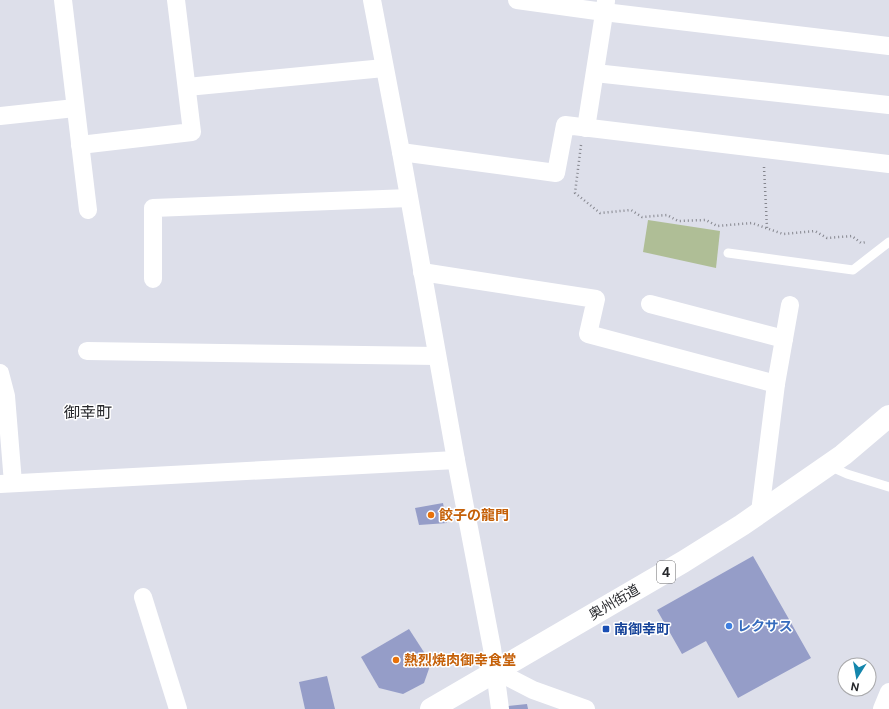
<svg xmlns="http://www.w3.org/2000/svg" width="889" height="709" font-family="'Public Sans','Noto Sans JP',sans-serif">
<rect width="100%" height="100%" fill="#dddfea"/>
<path fill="#afbe96" d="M648,220L720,231L716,268L643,252Z"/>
<g fill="#959dc8">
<path d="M443,503L447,523L419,525L415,508Z"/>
<path d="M753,556L811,658L738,698L706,641L682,654L657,610Z"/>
<path d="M409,629L431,663L424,683L403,694L379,688L361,657Z"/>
<path d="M327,676L335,709H305L299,682Z"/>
<path d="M527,704L528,709H508V706Z"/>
</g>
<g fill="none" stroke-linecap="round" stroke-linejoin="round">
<g stroke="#85868e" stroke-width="2.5" stroke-dasharray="1 3" stroke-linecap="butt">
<path d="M581,145L575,193L600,213L631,210L642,217L667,215L678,221L706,220L717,226L752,223L783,234L815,231L827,238L852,236L861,243L867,242"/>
<path d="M764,167L767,228"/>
</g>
<g stroke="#fff" stroke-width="9">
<path d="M728,253L853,270L889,242"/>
<path d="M829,466L847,474L889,487"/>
</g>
<g stroke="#fff" stroke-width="18">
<path d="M63,0L88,210"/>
<path d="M372,0L401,152L456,460L492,648L500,709"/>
<path d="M517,0L604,12L889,46"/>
<path d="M595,73L889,105"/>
<path d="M187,87L384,68"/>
<path d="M0,116L75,108"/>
<path d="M586,128L606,1"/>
<path d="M80,145L192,132L176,0"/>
<path d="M401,152L556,173L565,125L889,164"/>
<path d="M422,272L596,299L588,334L776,384"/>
<path d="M153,279V208L409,198"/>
<path d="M650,304L784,339"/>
<path d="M87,351L437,356"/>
<path d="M0,373L6,396L13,483"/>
<path d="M0,484L456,460"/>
<path d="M760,512L776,384L790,305"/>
<path d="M143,597L178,709"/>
<path d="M496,671L533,690L586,709"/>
<path d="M882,709L889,692"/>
</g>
<path stroke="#fff" stroke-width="22" d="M431,709L683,562L742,525L843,455L889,416"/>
</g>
<g fill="#e8710a" stroke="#fff" stroke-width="1.5">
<circle cx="431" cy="515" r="4"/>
<circle cx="396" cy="660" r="4"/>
</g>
<circle fill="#3f7fe0" stroke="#fff" stroke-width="1.5" cx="729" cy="626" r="4"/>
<rect fill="#1a4fb4" stroke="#fff" stroke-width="1.5" x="602" y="625" width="8" height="8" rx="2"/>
<g text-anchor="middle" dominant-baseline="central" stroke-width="3" stroke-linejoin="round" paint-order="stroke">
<rect fill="#fff" stroke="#68686b" stroke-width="1" x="657" y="561" width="18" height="22" rx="3"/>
<g font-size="13" font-weight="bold" fill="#27282c">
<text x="666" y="572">4</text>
</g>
<g font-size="14" font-weight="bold" fill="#c56008" stroke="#fff" text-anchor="start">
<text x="439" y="515">餃子の龍門</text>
<text x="404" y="660">熱烈焼肉御幸食堂</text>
</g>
<g font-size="14" fill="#27282c" stroke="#fff">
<text transform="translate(614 602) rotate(-30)">奥州街道</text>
</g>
<g font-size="14" font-weight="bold" fill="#366cbe" stroke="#fff" text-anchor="start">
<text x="737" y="626">レクサス</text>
</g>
<g font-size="14" font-weight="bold" fill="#164399" stroke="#fff" text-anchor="start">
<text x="614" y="629">南御幸町</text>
</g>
<g font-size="16" fill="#27282c" stroke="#fff">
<text x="88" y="412">御幸町</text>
</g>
</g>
<g transform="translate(857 677) rotate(191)"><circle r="19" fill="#ffffff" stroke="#a9a9ab"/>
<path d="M0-3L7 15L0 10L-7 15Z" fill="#1486ac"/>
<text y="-6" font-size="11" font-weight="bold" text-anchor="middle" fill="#27282c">N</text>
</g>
</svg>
